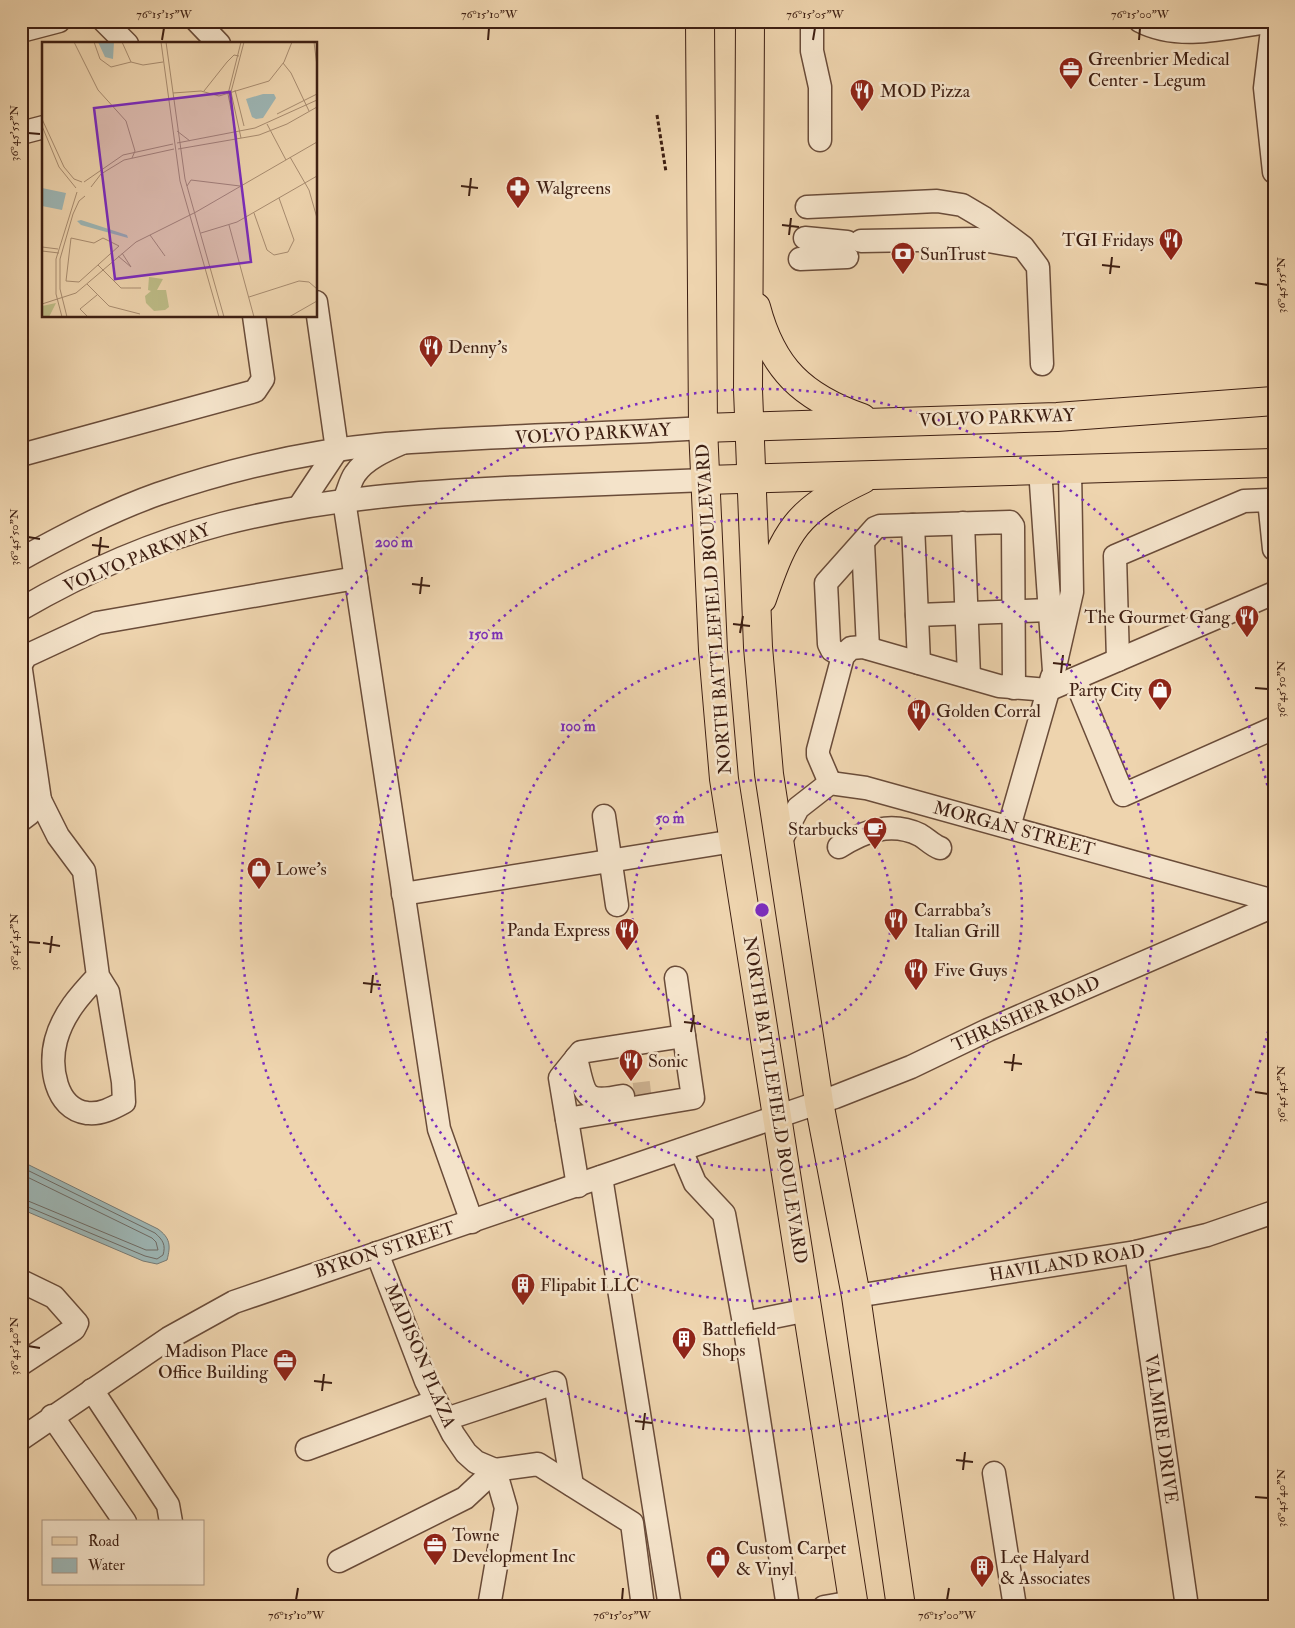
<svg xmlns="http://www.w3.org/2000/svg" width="1295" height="1628" font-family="'IM FELL Double Pica',serif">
<rect width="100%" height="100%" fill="#eed4ae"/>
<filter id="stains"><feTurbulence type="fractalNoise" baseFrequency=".004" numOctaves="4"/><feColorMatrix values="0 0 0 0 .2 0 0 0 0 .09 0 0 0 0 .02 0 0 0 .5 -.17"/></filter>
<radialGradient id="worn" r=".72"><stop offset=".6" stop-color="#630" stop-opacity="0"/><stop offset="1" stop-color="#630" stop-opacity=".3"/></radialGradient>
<path fill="#9db6b5" stroke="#777a74" d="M21,1161L158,1229C170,1238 171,1245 167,1260L157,1264L143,1261L21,1209Z"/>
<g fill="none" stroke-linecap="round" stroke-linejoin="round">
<g stroke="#6e6a64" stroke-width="1">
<path d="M21,1167L155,1233C163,1240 166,1245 163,1255L157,1259L145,1256L21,1204"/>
<path d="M21,1174L152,1238L156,1242L158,1250H146L21,1198"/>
</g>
<path stroke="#cbb08f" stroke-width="22" stroke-dasharray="22 11" stroke-linecap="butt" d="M634,1094L651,1092"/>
<defs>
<g id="minor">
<path d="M104,21L127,44"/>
<path d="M197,21L219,44"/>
<path d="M812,21V51L820,87V140"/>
<path d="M1140,21C1180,42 1230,27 1273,21"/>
<path d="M1273,21L1265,88L1274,172"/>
<path d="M21,31L59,21"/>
<path d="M21,133L44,127"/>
<path d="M807,207L937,201L962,205L984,218L1023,247L1038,267L1042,364"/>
<path d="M805,238L847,242"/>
<path d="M861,241L977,239L1017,246"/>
<path d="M800,259L847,257"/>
<path d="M402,443C386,450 365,459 355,474C350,481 348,492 344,500L439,1129L472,1222"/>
<path d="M21,455L255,391L263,379L254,316"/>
<path d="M1040,469L1054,671L1072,592L1070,469"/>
<path d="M299,507L337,450L316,302"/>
<path d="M963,523L969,677"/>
<path d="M913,525L919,663"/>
<path d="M863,543L868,648"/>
<path d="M21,559C65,535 110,511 158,494C231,469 309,451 386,444C491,435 598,435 703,428"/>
<path d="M21,609C83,573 153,542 222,524C323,498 425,491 529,487C588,485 647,482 706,480"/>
<path d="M917,615L1050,610"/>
<path d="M843,656L832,650L829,644L826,583L875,528L880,526L1010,522L1013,526L1014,688"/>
<path d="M1118,660L1115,556L1244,501L1269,500L1274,549"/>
<path d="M21,664L26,656L97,623L356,578"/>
<path d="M21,670L40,800L29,814L21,820"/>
<path d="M1075,679L1123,795L1274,728"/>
<path d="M830,783L818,755V750L843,656L851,648L863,647L999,686L1048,690L1274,593"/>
<path d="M40,800L58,836L84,871L98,976C80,995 63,1014 56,1040C49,1066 55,1109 87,1113C100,1115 113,1108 124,1102L123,1082L108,992L98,976"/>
<path d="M604,816L617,905"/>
<path d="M1009,827L1052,677"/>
<path d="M780,842L798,808L830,783L866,788L1274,901"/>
<path d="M839,847C864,831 891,821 920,835C927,839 932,845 940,848"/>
<path d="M403,894L734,841"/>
<path d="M576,1058C585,1095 582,1104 623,1096"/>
<path d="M567,1119L693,1098L684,1036"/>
<path d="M681,1150L695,1183L724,1214L744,1323L788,1607"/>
<path d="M601,1177L670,1607"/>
<path d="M578,1186L560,1078L581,1052L684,1036L676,978"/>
<path d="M1136,1252L1187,1607"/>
<path d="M377,1253L426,1381L453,1434L466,1453L476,1462L495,1470"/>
<path d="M21,1281L54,1297L77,1323L74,1329L21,1364"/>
<path d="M856,1296L1136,1252L1207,1235L1274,1212"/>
<path d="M744,1323L808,1310"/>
<path d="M92,1390L168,1505L171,1522"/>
<path d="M52,1416L125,1522"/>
<path d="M446,1419L555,1383L572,1485"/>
<path d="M21,1439L169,1338L234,1302L835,1097L911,1067L988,1030L1274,906"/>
<path d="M307,1449L436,1401"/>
<path d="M994,1473L1015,1607"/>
<path d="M339,1561L465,1498L495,1470L538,1464L632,1523L643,1607"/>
<path d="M491,1607L490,1601L506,1508L495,1470"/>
<path d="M824,1607L853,1602"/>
</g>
<g id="major">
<path d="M700,21L703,428L713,650L724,779L854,1607"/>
<path d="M750,21L748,390L758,647L769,774L819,1102L856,1296L901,1607"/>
<path d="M756,307C772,368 802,397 862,418"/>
<path d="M703,428L1057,417L1274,401"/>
<path d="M706,480L1274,463"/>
<path d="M762,599C786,530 796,511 863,479"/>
</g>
</defs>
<use href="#minor" stroke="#6a4c39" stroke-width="25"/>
<use href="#major" stroke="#3e1f12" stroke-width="30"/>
<path stroke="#3e1f12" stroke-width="3" stroke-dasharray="4 2.5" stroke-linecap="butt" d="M657,115L666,172"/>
<use href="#minor" stroke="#f4e3ca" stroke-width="22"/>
<use href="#major" stroke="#eed4ae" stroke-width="28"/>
</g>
<path fill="none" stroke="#3e1f12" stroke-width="2" d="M162,40L164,28M488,40L489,28M813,40L815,28M1139,40L1140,28M28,133L40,134M461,186L478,188M469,196L471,178M782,225L799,227M789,235L791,218M1102,265L1120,267M1110,274L1112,257M1255,283L1268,285M28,537L40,539M92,545L109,547M99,555L101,537M412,584L430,586M420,594L422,577M733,624L750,626M740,633L743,616M1053,663L1071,665M1061,673L1063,655M1255,688L1268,689M28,942L40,943M43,943L60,946M50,953L52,936M363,983L381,985M371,993L373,975M684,1022L701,1024M691,1032L694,1015M1004,1062L1022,1064M1012,1071L1014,1054M1255,1092L1268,1094M28,1346L40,1348M314,1381L332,1383M322,1391L324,1374M635,1421L652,1423M643,1430L645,1413M956,1460L973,1462M963,1470L965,1452M1255,1497L1268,1498M296,1600L298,1588M622,1600L623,1588M947,1600L949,1588"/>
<g fill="none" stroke="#7b2cbf" stroke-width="2.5" stroke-dasharray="2.5 5">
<circle cx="762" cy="910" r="130"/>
<circle cx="762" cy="910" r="260"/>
<circle cx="762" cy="910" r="391"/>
<path d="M1273 1009A521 521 0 1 1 1273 811"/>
</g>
<defs>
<symbol id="office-pin" viewBox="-11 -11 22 30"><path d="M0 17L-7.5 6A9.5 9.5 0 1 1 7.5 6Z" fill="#8f2418" stroke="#f4e3ca"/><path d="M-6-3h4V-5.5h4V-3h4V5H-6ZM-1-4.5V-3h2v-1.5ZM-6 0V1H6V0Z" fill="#fff"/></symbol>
<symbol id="restaurant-pin" viewBox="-11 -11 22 30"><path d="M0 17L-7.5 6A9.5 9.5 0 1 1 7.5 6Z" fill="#8f2418" stroke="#f4e3ca"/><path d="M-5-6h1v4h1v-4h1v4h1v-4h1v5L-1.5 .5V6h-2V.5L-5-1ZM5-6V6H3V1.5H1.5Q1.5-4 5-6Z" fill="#fff"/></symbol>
<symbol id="pharmacy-pin" viewBox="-11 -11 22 30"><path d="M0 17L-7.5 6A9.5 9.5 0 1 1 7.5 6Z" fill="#8f2418" stroke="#f4e3ca"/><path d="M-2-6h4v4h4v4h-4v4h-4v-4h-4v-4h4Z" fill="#fff"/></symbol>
<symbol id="bank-pin" viewBox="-11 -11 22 30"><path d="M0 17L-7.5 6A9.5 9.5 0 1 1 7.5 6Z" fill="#8f2418" stroke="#f4e3ca"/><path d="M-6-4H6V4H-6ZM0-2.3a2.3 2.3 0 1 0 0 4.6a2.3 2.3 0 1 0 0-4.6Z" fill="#fff"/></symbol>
<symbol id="shop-pin" viewBox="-11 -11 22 30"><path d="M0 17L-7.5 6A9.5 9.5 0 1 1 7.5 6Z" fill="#8f2418" stroke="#f4e3ca"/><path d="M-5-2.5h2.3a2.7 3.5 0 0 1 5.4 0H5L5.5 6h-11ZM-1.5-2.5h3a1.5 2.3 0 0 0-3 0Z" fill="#fff"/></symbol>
<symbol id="cafe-pin" viewBox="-11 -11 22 30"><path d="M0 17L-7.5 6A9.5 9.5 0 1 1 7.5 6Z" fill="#8f2418" stroke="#f4e3ca"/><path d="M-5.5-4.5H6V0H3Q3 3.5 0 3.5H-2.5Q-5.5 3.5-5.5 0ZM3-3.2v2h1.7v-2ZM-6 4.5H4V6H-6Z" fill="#fff"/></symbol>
<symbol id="building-pin" viewBox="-11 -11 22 30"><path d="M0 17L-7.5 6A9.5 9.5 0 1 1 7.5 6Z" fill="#8f2418" stroke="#f4e3ca"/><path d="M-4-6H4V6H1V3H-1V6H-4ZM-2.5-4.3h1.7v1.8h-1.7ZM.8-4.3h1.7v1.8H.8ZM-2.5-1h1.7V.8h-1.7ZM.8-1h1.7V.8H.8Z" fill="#fff"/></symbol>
</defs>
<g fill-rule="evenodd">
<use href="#office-pin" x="1057" y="55" width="28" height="38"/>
<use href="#restaurant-pin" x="848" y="77" width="28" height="38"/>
<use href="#pharmacy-pin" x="504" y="174" width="28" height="38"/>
<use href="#restaurant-pin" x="1157" y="226" width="28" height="38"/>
<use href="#bank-pin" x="889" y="240" width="28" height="38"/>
<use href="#restaurant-pin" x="417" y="333" width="28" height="38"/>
<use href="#restaurant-pin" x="1233" y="603" width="28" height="38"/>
<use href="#shop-pin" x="1146" y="676" width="28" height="38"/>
<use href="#restaurant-pin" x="905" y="697" width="28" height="38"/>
<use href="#cafe-pin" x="861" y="815" width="28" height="38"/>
<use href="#shop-pin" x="245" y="855" width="28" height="38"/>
<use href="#restaurant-pin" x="882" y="906" width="28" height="38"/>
<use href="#restaurant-pin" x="613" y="916" width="28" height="38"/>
<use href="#restaurant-pin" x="902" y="956" width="28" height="38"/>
<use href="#restaurant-pin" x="617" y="1047" width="28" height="38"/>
<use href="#building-pin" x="509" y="1271" width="28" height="38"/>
<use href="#building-pin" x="670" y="1325" width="28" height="38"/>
<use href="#office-pin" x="271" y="1347" width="28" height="38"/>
<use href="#office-pin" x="421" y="1531" width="28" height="38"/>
<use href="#shop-pin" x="704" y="1544" width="28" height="38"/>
<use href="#building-pin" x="968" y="1553" width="28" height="38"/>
</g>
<g text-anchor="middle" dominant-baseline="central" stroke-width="5" stroke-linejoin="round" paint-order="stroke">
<g font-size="18" fill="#3e1f12" stroke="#f4e3ca" text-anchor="start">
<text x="1088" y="59">Greenbrier Medical<tspan x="1088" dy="21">Center - Legum</tspan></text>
<text x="880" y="91">MOD Pizza</text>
<text x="536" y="188">Walgreens</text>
<text x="1154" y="240" text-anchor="end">TGI Fridays</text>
<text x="920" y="254">SunTrust</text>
<text x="448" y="347">Denny's</text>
<text x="1230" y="617" text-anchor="end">The Gourmet Gang</text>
<text x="1142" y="690" text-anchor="end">Party City</text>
<text x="936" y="711">Golden Corral</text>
<text x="858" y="829" text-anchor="end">Starbucks</text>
<text x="276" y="869">Lowe's</text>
<text x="914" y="910">Carrabba's<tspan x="914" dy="21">Italian Grill</tspan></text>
<text x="610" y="930" text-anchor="end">Panda Express</text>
<text x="934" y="970">Five Guys</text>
<text x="648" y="1061">Sonic</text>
<text x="540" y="1285">Flipabit LLC</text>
<text x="702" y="1329">Battlefield<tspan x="702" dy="21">Shops</tspan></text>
<text x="268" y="1351" text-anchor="end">Madison Place<tspan x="268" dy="21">Office Building</tspan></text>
<text x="452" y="1535">Towne<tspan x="452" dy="21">Development Inc</tspan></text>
<text x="736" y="1548">Custom Carpet<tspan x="736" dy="21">&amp; Vinyl</tspan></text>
<text x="1000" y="1557">Lee Halyard<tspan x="1000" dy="21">&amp; Associates</tspan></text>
</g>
<g font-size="18" fill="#3e1f12" stroke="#f4e3ca">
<text transform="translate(997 418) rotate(-2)">VOLVO PARKWAY</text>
<text transform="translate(593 434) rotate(-3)">VOLVO PARKWAY</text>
<text transform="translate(137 558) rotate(-22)">VOLVO PARKWAY</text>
<text transform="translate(714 609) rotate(-94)">NORTH BATTLEFIELD BOULEVARD</text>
<text transform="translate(1014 829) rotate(15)">MORGAN STREET</text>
<text transform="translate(1026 1014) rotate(-24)">THRASHER ROAD</text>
<text transform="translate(775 1100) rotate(81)">NORTH BATTLEFIELD BOULEVARD</text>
<text transform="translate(385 1250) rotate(-18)">BYRON STREET</text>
<text transform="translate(1067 1263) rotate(-9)">HAVILAND ROAD</text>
<text transform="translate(420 1356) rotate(67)">MADISON PLAZA</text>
<text transform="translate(1161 1429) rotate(82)">VALMIRE DRIVE</text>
</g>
</g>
<g transform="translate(42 42)">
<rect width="275" height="275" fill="#eed4ae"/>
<path d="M107,235L121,237L115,248H124L127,265L123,268L112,269L104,261L103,254L109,249L106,248ZM14,261L7,275H0V264Z" fill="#bdbc87"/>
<path d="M56,0H72L71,17L63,15ZM221,52H232L234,56L221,76L214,77L210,75L204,57ZM0,146L24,151L20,168L0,164ZM39,178L85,193L86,196L39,183L35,179Z" fill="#9db6b5"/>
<path fill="none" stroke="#a88c70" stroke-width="1" d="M32,0L56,48L84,79L93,109L90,116M52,0L58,17L69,25L89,20L101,23L121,20M80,0L89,20M119,0L138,139L177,275M124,0L143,137L182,275M272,0L275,24M241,21L249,31L267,69M193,48L202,84M162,49L185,20L192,13L197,14M131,51L159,49L177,54L227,39L242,20L250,0M235,72L275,52M0,77L22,125L32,137L40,140M225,82L244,118M0,84L17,125L34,146M135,89L148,99M199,96L189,50L202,0M195,97L186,52L199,0M135,101L213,86L275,58M136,107L217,93L245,82L275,65M248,115L267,148L275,176M42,140L81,113L131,102M145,144L149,138L198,144M49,145L59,132L82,118L132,107M212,171L225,208L232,213L246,210L252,198L237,156M187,183L212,275M159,191L195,180L275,134M108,193L123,214M29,196L52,201L61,196L77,204L37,240L24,239ZM0,205L16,207M0,209L17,211M76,214L89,225L80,211M56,223L79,246H99M45,242L67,264L98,272M207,255L257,239L267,240L275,247M0,262L34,251L94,200L154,170L275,100M20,275L14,252V217L35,150M25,275L18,247V217L31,172L37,159L43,154M46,275L38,267L55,253M247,275L275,259"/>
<path fill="#7b2cbf" fill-opacity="0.15" stroke="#7b2cbf" stroke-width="2.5" d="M188,50L209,220L73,237L52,66Z"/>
<rect width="275" height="275" fill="none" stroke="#3e1f12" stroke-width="2.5"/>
</g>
<circle cx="762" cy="910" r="8" fill="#7b2cbf" stroke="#f4e3ca" stroke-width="2.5"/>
<g font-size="15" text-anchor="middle" font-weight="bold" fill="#7b2cbf" stroke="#f4e3ca" stroke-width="5" stroke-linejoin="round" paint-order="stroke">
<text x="394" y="547">200 m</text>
<text x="486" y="639">150 m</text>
<text x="578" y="731">100 m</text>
<text x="670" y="823">50 m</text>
</g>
<rect width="1295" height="1628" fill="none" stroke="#eed4ae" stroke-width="55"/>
<rect x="42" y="1520" width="162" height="65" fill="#f4e3ca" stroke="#ab9580"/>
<rect x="52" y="1537" width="25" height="8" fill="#eed4ae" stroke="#ab9580"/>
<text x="88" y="1546" font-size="15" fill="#3e1f12">Road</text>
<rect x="52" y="1558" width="25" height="15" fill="#9db6b5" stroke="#ab9580"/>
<text x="88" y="1570" font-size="15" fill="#3e1f12">Water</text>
<rect x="28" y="28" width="1240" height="1572" fill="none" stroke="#3e1f12" stroke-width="2"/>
<g font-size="12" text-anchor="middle" fill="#3e1f12">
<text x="164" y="18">76°15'15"W</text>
<text x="489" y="18">76°15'10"W</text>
<text x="815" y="18">76°15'05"W</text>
<text x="1140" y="18">76°15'00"W</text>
<text transform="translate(14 133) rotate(-90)" y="4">36°45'55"N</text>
<text transform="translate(1281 285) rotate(-90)" y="4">36°45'55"N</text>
<text transform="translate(14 537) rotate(-90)" y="4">36°45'50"N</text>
<text transform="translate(1281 689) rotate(-90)" y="4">36°45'50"N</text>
<text transform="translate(14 942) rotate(-90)" y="4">36°45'45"N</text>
<text transform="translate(1281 1094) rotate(-90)" y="4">36°45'45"N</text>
<text transform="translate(14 1346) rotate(-90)" y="4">36°45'40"N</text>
<text transform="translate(1281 1498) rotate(-90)" y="4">36°45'40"N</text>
<text x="296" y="1619">76°15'10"W</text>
<text x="622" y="1619">76°15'05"W</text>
<text x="947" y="1619">76°15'00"W</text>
</g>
<rect width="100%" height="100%" filter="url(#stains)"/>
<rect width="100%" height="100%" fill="url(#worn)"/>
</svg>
